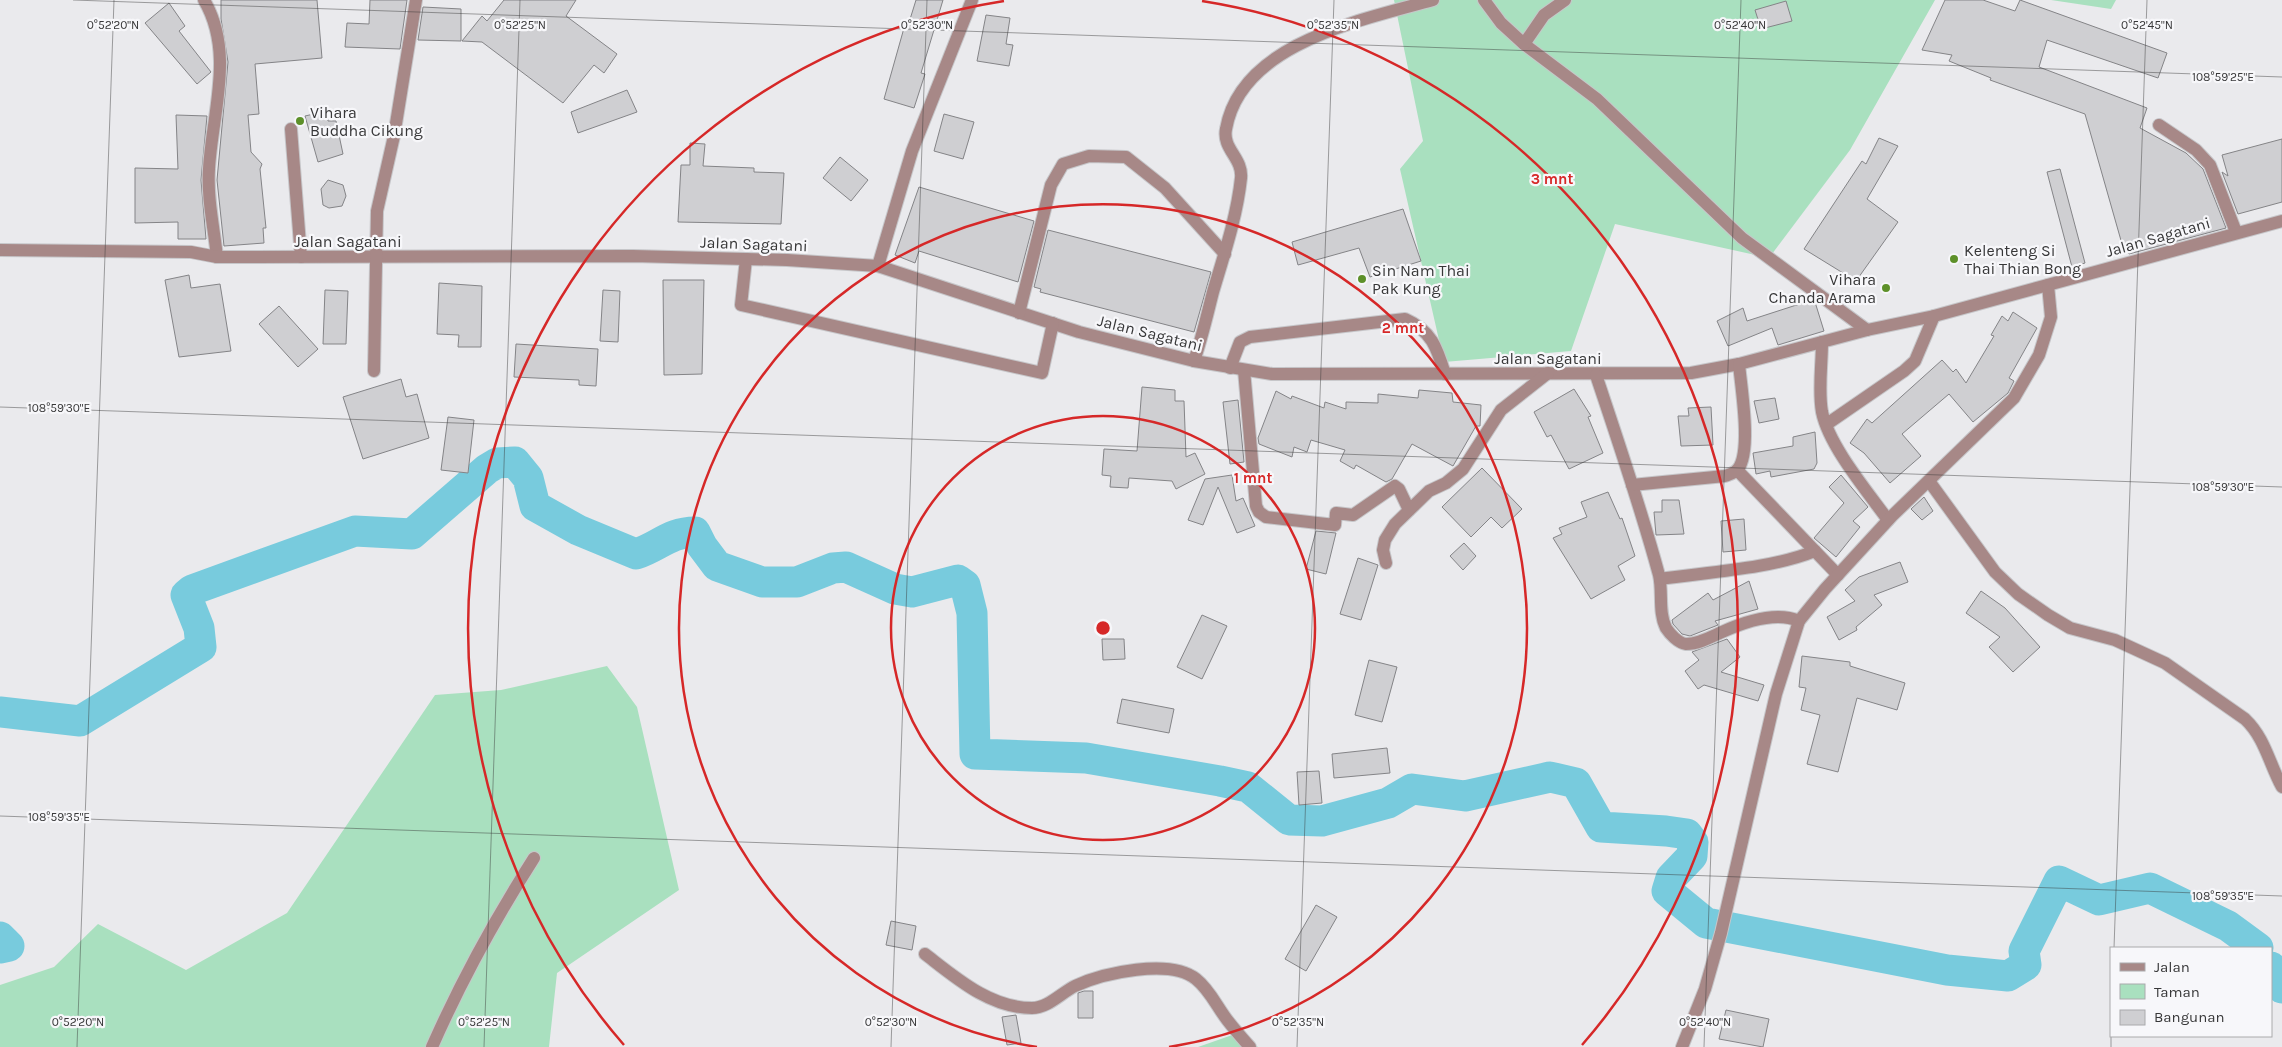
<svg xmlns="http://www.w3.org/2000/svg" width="2282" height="1047" font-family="Karla,sans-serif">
<rect width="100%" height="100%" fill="#eaeaed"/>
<g fill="#a9e0bf">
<path d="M1394,0H1935L1850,150L1769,258L1615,224L1571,351L1444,362L1400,169L1423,141Z"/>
<path d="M2051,0H2116L2111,9Z"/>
<path d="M607,666L637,707L679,890L557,973L549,1047H0V985L54,967L98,924L186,970L287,913L435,695L501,690Z"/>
<path d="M1238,1033L1258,1047H1198Z"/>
</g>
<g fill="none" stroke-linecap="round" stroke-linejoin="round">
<g stroke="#78cbdd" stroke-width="31">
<path d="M0,712L80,721L201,647L199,628L186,595L192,590L355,531L412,534L487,469L497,463L515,462L528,478L535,506L578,530L636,554C658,547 670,532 695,532L702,546L717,566L762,582H797L833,568L846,567L895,589L912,592L958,580L965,585L972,613L975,754L1086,758L1220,781L1248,787L1289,820L1322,821L1388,803L1412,789L1465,796L1550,777L1576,783L1601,827L1666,831L1687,834L1693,842L1692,856L1671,878L1667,891L1706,923L1947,970L2008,976L2026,965L2024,951L2059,881L2099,900L2150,888L2228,926L2258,948"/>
<path d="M0,937L9,946L0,948"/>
<path d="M2271,967L2282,988"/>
</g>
</g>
<g fill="#cfcfd2" stroke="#848487">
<path d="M221,0H317L322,58L255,64L259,114L248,115L251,152L262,164L260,169L266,228H263L264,243L224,246L217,180L228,62L221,19Z"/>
<path d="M370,0H407L400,49L345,47L347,23L369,24Z"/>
<path d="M504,0H576L566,16L617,54L604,73L594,65L563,103L482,42L462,41L482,16L487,21Z"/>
<path d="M916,0H943L921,73L925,74L914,108L884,99L904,28L907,29Z"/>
<path d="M1945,0H1983L2015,11L2020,0L2167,53L2158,78L2047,40L2039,67L2147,108L2140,128L2186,153L2203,169L2226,228L2129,254L2126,243L2122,244L2085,114L1990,80L1991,78L1949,61L1952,55L1922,50Z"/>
<path d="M1786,1L1792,21L1761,29L1755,10Z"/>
<path d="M169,3L185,26L179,31L211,72L197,84L145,23Z"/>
<path d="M423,7L461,9V41L418,40Z"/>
<path d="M986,15L1010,18L1006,44L1013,45L1009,66L977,61Z"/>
<path d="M627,90L637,112L578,133L571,112Z"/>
<path d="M327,111L328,121H336L343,154L318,162L305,116Z"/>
<path d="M944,114L974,122L963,159L934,151Z"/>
<path d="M176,115L207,116L201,180L206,239H178V222L135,223V168L178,169Z"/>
<path d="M1879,138L1898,146L1867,199L1898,222L1856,281L1804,249L1862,161L1866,164Z"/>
<path d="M2282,139V202L2238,214L2222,172L2228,176L2222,155Z"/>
<path d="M690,143L705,144L703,166L754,168V172L784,173L781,224L678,222L681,165H690Z"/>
<path d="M840,157L868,180L851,201L823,178Z"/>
<path d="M2060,169L2085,263L2072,267L2047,172Z"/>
<path d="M328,180L343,185L346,196L342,206L329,208L323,205L321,189Z"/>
<path d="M919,187L1034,221L1018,282L919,251L915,263L895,255Z"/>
<path d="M1403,209L1421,261L1370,277L1359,248L1298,265L1292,242Z"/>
<path d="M1048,230L1211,272L1194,332L1040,292L1041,289L1034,287Z"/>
<path d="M189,275L191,288L220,284L231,351L179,357L165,280Z"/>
<path d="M663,280H704L702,374L664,375Z"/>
<path d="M439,283L482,286L481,347H458L459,335L437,334Z"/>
<path d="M325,290L348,291L346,344H323Z"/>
<path d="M603,290L620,291L618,342L600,341Z"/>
<path d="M1812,300L1815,302L1824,331L1778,345L1772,328L1728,346L1717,321L1743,308L1747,321Z"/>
<path d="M279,306L318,349L298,367L259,324Z"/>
<path d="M2013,312L2037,328L2009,378L2014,381L2008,393L1973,422L1949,394L1902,434L1921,456L1890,483L1864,453L1850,443L1867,419L1872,423L1942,360L1953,372L1956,369L1966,383L1994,336L1991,335L2002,316L2008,321Z"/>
<path d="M516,344L598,349L596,386L579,385V380L514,377Z"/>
<path d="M401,379L406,397L417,394L429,438L363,459L343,397Z"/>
<path d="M1142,387L1175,390V401H1184L1186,457L1195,453L1205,474L1176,489L1172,481L1129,478L1128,488L1110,487L1111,476L1102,475L1104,449L1137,451Z"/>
<path d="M1574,389L1591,416L1588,417L1603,453L1569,469L1551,435L1547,437L1534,412Z"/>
<path d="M1419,390L1452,393L1453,402L1481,405L1480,426H1476L1453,466L1412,444L1392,479L1386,482L1356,465L1354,469L1340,461L1345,450L1311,440L1307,452L1294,447L1292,457L1259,444L1258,438L1276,391L1291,399L1292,396L1324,408L1325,402L1346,409V402L1378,403V394L1418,398Z"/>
<path d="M1775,398L1779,419L1759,423L1754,401Z"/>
<path d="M1238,400L1244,462L1230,464L1223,402Z"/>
<path d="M1711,407L1713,445L1681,446L1678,416H1689L1688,408Z"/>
<path d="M448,417L474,420L468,473L441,470Z"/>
<path d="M1815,432L1817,463L1814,469L1771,477L1770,471L1756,474L1753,453L1793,446V437Z"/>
<path d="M1482,468L1522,509L1502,528L1491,517L1471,537L1442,507Z"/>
<path d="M1232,475L1236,501L1243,498L1255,526L1237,533L1218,487L1203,525L1188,520L1205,479Z"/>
<path d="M1841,475L1868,507L1853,521L1860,527L1836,557L1814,538L1844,503L1829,487Z"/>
<path d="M1608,492L1620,519L1622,518L1635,556L1618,566L1625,580L1591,599L1553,538L1562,534L1559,528L1587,517L1581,502Z"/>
<path d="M1924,497L1933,511L1922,520L1911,509Z"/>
<path d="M1662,500H1679L1684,534L1656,535L1654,512H1662Z"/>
<path d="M1744,519L1746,550L1723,552L1721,521Z"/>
<path d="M1316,531L1336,533L1326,574L1306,569Z"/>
<path d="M1464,543L1476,556L1463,570L1450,556Z"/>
<path d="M1358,558L1378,565L1361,620L1340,614Z"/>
<path d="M1900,562L1908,582L1874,595L1882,605L1856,627L1857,630L1839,640L1827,617L1855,601L1845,590L1859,577Z"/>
<path d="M1749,581L1758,609L1715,621L1718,625L1690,636L1682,634L1673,624L1672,620L1708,593L1713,600Z"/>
<path d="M1981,591L2005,608L2040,647L2013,672L1989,647L2000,637L1966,613Z"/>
<path d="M1202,615L1227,626L1202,679L1177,667Z"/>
<path d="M1102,639H1124L1125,659L1103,660Z"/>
<path d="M1727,639L1740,657L1721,672L1764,685L1758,701L1704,685L1698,689L1685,671L1699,660L1692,652Z"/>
<path d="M1802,656L1850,662V666L1905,683L1897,710L1857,698L1838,772L1807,764L1820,715L1801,710L1806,688L1799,687Z"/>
<path d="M1369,660L1397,667L1382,722L1355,715Z"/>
<path d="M1122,699L1174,709L1169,733L1117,723Z"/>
<path d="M1387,748L1390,773L1334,778L1332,754Z"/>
<path d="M1319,771L1322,803L1299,805L1297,772Z"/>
<path d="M1316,905L1337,917L1306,971L1285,959Z"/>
<path d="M891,921L916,926L912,950L886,945Z"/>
<path d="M1084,991H1093V1018H1078V993Z"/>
<path d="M1726,1010L1769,1019L1763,1047L1719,1039Z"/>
<path d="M1016,1015L1021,1043L1007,1045L1002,1017Z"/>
</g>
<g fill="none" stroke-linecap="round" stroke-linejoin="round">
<defs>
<g id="minor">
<path d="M204,0C235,53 212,113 209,169C207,198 214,228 217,257"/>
<path d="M1484,0L1501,23L1524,44L1597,99L1742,238L1867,330"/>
<path d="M1524,44L1544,15L1565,0"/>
<path d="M2159,125L2196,150L2210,165L2236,232"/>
<path d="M291,129L301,257"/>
<path d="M0,250L191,252L217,257L633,256L787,260L878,266L1079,332L1194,361L1272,374L1691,373L1739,364L1867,330L1934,316L2282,221"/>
<path d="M746,259L741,305L1042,373L1053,323"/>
<path d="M878,266L912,151L972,0"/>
<path d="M1019,313L1051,185L1063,164L1089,156L1126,157L1165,188L1225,254"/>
<path d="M1822,342C1822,365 1818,390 1822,412C1829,446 1867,491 1888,520"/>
<path d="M1194,361C1202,338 1207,315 1213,292C1224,255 1237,216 1241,178C1243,158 1222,149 1226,129C1241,43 1362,20 1433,0"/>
<path d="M1230,368L1240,342L1250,337L1405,319C1432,331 1437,348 1445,374"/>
<path d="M1244,370L1256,506L1259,512L1266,517L1335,525L1336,513L1353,515L1395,486L1399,489L1409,510"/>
<path d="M374,371L377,211L394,136L416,0"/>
<path d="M1596,375C1618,441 1641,508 1659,575C1663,592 1658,612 1666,628C1670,634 1678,643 1686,644C1699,644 1711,637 1722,632C1744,622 1776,611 1799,621"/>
<path d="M1827,424L1904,371L1915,361L1934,316"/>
<path d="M1737,470L1838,575"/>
<path d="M1929,481L1995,572L2018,594L2048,615L2070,628L2115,640L2165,663L2245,719C2265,738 2269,763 2282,787"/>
<path d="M1632,485L1725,476C1730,474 1735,473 1738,469C1752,451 1741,387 1739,364"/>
<path d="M1386,563L1383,550L1385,540L1395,524L1429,491L1446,483L1463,469L1501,410L1548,373"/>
<path d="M1660,579C1708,572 1770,569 1815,551"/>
<path d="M925,954C956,978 990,1008 1032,1008C1048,1008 1061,993 1075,986C1103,973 1170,958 1196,979C1210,990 1217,1007 1228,1021C1235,1030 1242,1038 1250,1047"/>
<path d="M432,1047C461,981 495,919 534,858"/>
<path d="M1682,1047L1705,989L1721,933L1776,694L1799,621L1825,589L1892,516L2014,398L2039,355L2051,317L2048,285"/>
</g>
</defs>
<use href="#minor" stroke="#c6c6c9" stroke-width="14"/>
<use href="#minor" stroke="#a78887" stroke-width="12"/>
</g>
<path fill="none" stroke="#373738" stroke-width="1" stroke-opacity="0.45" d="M73,0L2282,77M0,407L2282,487M0,816L2282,896M2114,948L2147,0M77,1047L114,0M484,1047L520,0M891,1047L927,0M1297,1047L1334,0M1704,1047L1741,0M2111,1047V1036"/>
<g fill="none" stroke="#d62828" stroke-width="2.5">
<circle cx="1103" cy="628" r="212"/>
<path d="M1037 1047A424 424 0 1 1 1169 1047"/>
<path d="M624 1045A635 635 0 0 1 1004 1M1202 1A635 635 0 0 1 1582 1045"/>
</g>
<g fill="#5d9029" stroke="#f7f7fa" stroke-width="2">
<circle cx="300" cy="121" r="5"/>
<circle cx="1954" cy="259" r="5"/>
<circle cx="1362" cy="279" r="5"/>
<circle cx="1886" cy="288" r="5"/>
</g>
<g text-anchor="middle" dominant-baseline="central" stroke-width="4.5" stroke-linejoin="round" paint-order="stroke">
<g font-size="16" fill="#373738" stroke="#f7f7fa" text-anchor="start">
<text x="310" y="112">Vihara<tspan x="310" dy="18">Buddha Cikung</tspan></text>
<text x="1964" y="250">Kelenteng Si<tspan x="1964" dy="18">Thai Thian Bong</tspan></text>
<text x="1372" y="270">Sin Nam Thai<tspan x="1372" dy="18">Pak Kung</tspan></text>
<text x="1876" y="279" text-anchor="end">Vihara<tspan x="1876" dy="18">Chanda Arama</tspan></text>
</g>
<g font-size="16" fill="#373738" stroke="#f7f7fa">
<text transform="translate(2158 237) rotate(-16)">Jalan Sagatani</text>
<text x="348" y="241">Jalan Sagatani</text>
<text transform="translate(754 244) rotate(2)">Jalan Sagatani</text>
<text transform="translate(1150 333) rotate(14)">Jalan Sagatani</text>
<text x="1548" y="358">Jalan Sagatani</text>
</g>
</g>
<g font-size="12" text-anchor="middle" fill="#373738" stroke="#f7f7fa" stroke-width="4.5" stroke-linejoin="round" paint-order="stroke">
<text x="113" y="29">0°52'20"N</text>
<text x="520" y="29">0°52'25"N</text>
<text x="927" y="29">0°52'30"N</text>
<text x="1333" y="29">0°52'35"N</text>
<text x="1740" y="29">0°52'40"N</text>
<text x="2147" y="29">0°52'45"N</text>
<text x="2223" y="81">108°59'25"E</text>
<text x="59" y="412">108°59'30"E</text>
<text x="2223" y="491">108°59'30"E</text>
<text x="59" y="821">108°59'35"E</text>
<text x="2223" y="900">108°59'35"E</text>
<text x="78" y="1026">0°52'20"N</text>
<text x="484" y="1026">0°52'25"N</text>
<text x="891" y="1026">0°52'30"N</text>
<text x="1298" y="1026">0°52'35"N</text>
<text x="1705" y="1026">0°52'40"N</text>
</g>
<circle cx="1103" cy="628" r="8" fill="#d62828" stroke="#f7f7fa" stroke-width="2.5"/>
<g font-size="15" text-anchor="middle" font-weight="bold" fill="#d62828" stroke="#f7f7fa" stroke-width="4.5" stroke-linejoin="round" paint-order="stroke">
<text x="1552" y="184">3 mnt</text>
<text x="1403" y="333">2 mnt</text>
<text x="1253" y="483">1 mnt</text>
</g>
<rect x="2110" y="947" width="162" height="90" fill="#f7f7fa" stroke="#aaaaac"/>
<rect x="2120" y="963" width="25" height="8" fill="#a78887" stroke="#aaaaac"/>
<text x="2154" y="972" font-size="15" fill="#373738">Jalan</text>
<rect x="2120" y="984" width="25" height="15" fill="#a9e0bf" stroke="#aaaaac"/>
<text x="2154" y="997" font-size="15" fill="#373738">Taman</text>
<rect x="2120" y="1010" width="25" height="15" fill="#cfcfd2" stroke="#aaaaac"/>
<text x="2154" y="1022" font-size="15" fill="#373738">Bangunan</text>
</svg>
